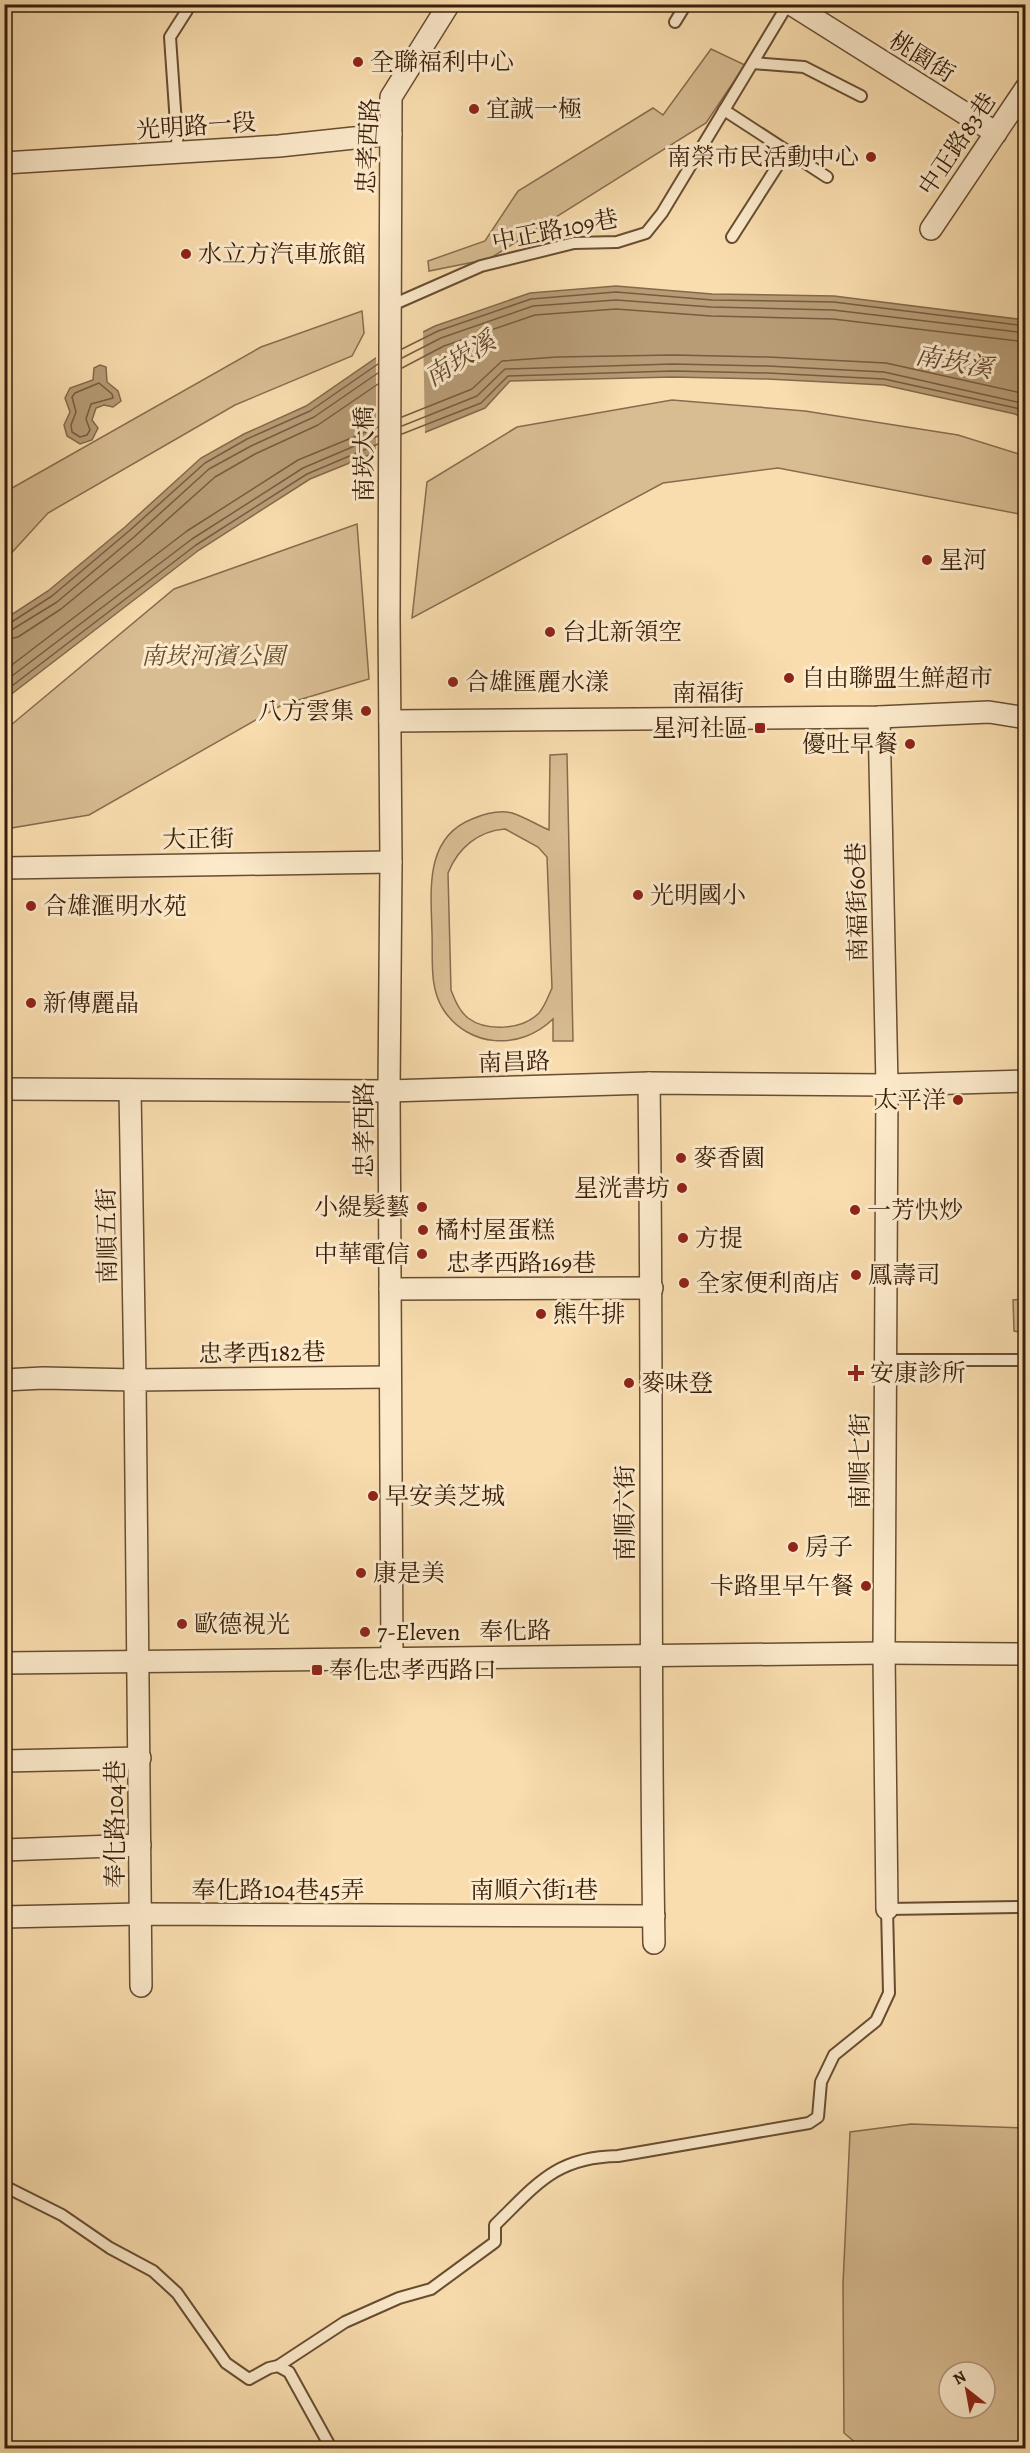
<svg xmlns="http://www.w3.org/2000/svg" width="1030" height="2453" font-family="Alegreya,'Noto Serif TC',serif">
<rect width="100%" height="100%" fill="#f9ddae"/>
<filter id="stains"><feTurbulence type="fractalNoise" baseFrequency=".00333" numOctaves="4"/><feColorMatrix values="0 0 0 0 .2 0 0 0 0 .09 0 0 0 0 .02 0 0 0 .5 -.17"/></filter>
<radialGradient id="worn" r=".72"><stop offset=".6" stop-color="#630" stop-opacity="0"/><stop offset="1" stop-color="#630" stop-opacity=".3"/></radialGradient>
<g fill="#d8bc92" stroke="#886c4e" stroke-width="1.5" fill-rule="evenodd">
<path d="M711,49L745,65L706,123L489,259L429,271L428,261L485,241L518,191L653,108L663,115Z"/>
<path d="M362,311L364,333L352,356L235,405L48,513L5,560V492L261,347Z"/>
<path d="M672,400L805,411L958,435L1025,456V515L778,468L663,483L412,618L427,482L517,427Z"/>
<path d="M357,524L369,679L282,705L89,815L5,829V730L174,589Z"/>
<path d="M567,754L573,1041H553V1019C520,1051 468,1048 443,1009C429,987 433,958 432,933C431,891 424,838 472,819C484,814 500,810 512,813C525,817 537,825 549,830L550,755ZM505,829L538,847L547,857L552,988C548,997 545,1006 539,1013C522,1030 487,1032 468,1018C459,1011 455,1000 451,990L448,873C458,848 478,831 505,829Z"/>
<path d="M1025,1299V1367V1333L1014,1331L1013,1300Z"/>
<path d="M911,2124L1025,2128V2448H862L844,2433L843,2284L850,2132ZM949,2372H985V2408H949Z"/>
</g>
<g fill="#b79c76" stroke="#84694a" stroke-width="1.5">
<path d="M616,286L712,294L834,296L1025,320V419L1015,414L884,385L767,379L673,377L510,381L485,408L310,479L199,550L5,699V619L48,591L125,527L201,458L244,434L306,406L389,349L435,326L530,293Z"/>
<path d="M100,365L106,367L107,382L118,391L121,401L113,407L104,405L96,408L92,420L98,428L92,440L80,444L67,436L64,425L70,412L65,398L70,388L93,380L94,368Z"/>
</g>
<path fill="#f9ddae" d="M423,328L425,434L376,455V354Z"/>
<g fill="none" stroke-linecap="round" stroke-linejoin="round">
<g stroke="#775c40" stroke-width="1.5">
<path d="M402,349L438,331L531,299L616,292L712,300L834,302L1026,326"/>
<path d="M402,358L441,338L533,306L616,300L711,307L833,310L1026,333"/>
<path d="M402,368L444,346L535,315L616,309L711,316L833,319L1026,342"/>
<path d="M99,383L112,394L113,398L91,404L86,419L90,430L87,435L80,437L72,432L71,425L76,412L72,397L75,393Z"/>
<path d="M402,417L472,389L502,361L557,357L673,355L768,357L886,363L1026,394"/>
<path d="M402,426L477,396L505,369L673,364L768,366L884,372L1026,404"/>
<path d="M402,434L481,403L508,376L673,371L768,373L884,379L1016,408L1026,412"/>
<path d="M4,624L10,623L52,596L129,531L205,463L247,439L310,411L378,364"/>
<path d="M4,631L13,629L57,602L134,537L209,469L251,446L314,417L378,373"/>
<path d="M4,640L18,637L61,609L140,544L215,477L255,454L318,425L378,384"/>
<path d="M4,671L187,531L298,460L378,427"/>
<path d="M4,682L192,539L303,468L378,436"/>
<path d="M4,692L196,545L307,474L378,444"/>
</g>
<defs>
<g id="lane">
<path d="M675,22L686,4"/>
<path d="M753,63L804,67L861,96"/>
<path d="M724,110L827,177"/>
<path d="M178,153L170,37L191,4"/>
<path d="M732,237L787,151"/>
<path d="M390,306L481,266L574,243L617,242L646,233L662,213L788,4"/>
<path d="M886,1360H1020"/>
<path d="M4,2186L62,2215L110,2248L153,2271L177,2293L226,2363L249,2379L269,2368L278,2366L289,2372L331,2448"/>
<path d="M278,2366L345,2322L399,2298L431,2289L495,2242V2225C537,2184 556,2157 618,2156L809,2123L818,2117L821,2082L834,2055L876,2021L889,1993L887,1909L1026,1907"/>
</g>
<g id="street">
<path d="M791,4L996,133"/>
<path d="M4,163L279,146L391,134"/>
<path d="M931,229L1026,88"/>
<path d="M879,717L887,1085L884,1653L887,1909"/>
<path d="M390,721L879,717L989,712L1026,718"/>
<path d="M4,868L391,862"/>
<path d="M649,1083C653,1370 649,1657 654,1943"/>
<path d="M4,1089L389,1091L649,1083L887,1085L1026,1081"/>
<path d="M390,1289L652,1288"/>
<path d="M4,1380L43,1378L135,1380L130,1090"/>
<path d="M392,1658L389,1091L391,862L389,617L391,97L449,4"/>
<path d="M4,1663L884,1653L1026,1654"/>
<path d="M4,1761L140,1758"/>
<path d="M4,1850L140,1845"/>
<path d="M4,1917L140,1914L654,1916"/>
<path d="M141,1986L135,1380L390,1377"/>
</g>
</defs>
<use href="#lane" stroke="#684d32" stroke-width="14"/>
<use href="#street" stroke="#684d32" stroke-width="24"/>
<use href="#lane" stroke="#fbe9ca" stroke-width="10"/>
<use href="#street" stroke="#fbe9ca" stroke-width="21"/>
</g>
<g fill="#8f2418" stroke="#fbe9ca" stroke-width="2">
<circle cx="358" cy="62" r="6"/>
<circle cx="474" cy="109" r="6"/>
<circle cx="871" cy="157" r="6"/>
<circle cx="186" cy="254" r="6"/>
<circle cx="927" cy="560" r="6"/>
<circle cx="550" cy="632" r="6"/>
<circle cx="789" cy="678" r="6"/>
<circle cx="453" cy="682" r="6"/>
<circle cx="366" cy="711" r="6"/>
<rect x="754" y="722" width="12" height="12" rx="3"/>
<circle cx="910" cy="744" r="6"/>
<circle cx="638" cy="895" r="6"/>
<circle cx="31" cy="906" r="6"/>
<circle cx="31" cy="1003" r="6"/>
<circle cx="958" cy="1100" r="6"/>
<circle cx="681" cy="1158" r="6"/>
<circle cx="682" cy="1188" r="6"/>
<circle cx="422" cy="1207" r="6"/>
<circle cx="855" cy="1210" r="6"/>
<circle cx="423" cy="1230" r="6"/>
<circle cx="683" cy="1238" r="6"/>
<circle cx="422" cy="1254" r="6"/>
<circle cx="856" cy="1275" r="6"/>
<circle cx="684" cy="1283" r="6"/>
<circle cx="541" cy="1314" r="6"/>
<path d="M853 1364h6v6h6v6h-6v6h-6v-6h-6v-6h6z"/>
<circle cx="629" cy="1383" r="6"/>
<circle cx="373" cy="1496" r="6"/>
<circle cx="793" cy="1547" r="6"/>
<circle cx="361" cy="1573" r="6"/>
<circle cx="866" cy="1586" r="6"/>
<circle cx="182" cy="1624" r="6"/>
<circle cx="365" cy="1632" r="6"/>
<rect x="311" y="1664" width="12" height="12" rx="3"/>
</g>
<g text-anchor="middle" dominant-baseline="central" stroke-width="6" stroke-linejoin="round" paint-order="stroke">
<g font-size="24" fill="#371d09" stroke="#fbe9ca">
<text transform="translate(922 57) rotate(32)">桃園街</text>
<text transform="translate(196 126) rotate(-4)">光明路一段</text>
<text transform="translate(957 144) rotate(-56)">中正路83巷</text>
<text transform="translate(368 146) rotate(-87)">忠孝西路</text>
<text transform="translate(555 230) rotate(-11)">中正路109巷</text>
<text transform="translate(364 454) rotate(-90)">南崁大橋</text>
<text x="708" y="693">南福街</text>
<text transform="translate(198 839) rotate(-1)">大正街</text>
<text transform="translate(857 902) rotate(-91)">南福街60巷</text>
<text transform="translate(514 1062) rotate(-2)">南昌路</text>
<text transform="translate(364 1130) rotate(-90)">忠孝西路</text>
<text transform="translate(107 1236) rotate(-91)">南順五街</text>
<text x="521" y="1263">忠孝西路169巷</text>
<text transform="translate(262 1353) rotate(-1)">忠孝西182巷</text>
<text transform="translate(860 1461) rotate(-90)">南順七街</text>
<text transform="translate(625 1513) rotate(-90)">南順六街</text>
<text transform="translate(515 1631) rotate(-1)">奉化路</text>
<text transform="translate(115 1824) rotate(-90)">奉化路104巷</text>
<text x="278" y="1890">奉化路104巷45弄</text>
<text x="534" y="1890">南順六街1巷</text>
</g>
<g font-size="24" fill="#371d09" stroke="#fbe9ca" text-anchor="start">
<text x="370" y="62">全聯福利中心</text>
<text x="486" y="109">宜誠一極</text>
<text x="859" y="157" text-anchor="end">南榮市民活動中心</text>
<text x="198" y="254">水立方汽車旅館</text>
<text x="939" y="560">星河</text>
<text x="562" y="632">台北新領空</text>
<text x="801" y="678">自由聯盟生鮮超市</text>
<text x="465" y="682">合雄匯麗水漾</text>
<text x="354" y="711" text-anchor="end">八方雲集</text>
<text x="748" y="728" text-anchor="end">星河社區</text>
<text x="898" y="744" text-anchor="end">優吐早餐</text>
<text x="650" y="895">光明國小</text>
<text x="43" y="906">合雄滙明水苑</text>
<text x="43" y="1003">新傳麗晶</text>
<text x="946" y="1100" text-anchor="end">太平洋</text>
<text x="693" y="1158">麥香園</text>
<text x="670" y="1188" text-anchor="end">星洸書坊</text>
<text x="410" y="1207" text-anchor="end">小緹髮藝</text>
<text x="867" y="1210">一芳快炒</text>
<text x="435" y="1230">橘村屋蛋糕</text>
<text x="695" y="1238">方提</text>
<text x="410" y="1254" text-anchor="end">中華電信</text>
<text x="868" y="1275">鳳壽司</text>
<text x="696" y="1283">全家便利商店</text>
<text x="553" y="1314">熊牛排</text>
<text x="870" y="1373">安康診所</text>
<text x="641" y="1383">麥味登</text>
<text x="385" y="1496">早安美芝城</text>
<text x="805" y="1547">房子</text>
<text x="373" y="1573">康是美</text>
<text x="854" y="1586" text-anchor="end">卡路里早午餐</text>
<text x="194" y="1624">歐德視光</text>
<text x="377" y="1632">7-Eleven</text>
<text x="329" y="1670">奉化忠孝西路口</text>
</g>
<g font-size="24" font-style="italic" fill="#674d32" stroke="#fbe9ca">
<text x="213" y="656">南崁河濱公園</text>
</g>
<g font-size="26" font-style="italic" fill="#64492f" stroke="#fbe9ca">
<text transform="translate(460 359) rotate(-32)">南崁溪</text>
<text transform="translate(954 362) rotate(11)">南崁溪</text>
</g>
</g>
<rect width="1030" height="2453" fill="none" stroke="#f9ddae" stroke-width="24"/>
<rect x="6" y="6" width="1018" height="2441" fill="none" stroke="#371d09" stroke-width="3"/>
<rect x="12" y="12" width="1006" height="2429" fill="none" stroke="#371d09" stroke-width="1.5"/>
<g transform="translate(967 2390) rotate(329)"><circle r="28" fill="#fbe9ca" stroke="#ad977d" stroke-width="1.5"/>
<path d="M0-4.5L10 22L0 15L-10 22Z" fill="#8f2418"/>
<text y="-9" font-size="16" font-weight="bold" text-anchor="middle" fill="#371d09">N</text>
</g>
<rect width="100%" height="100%" filter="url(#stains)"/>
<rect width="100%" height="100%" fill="url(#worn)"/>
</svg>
